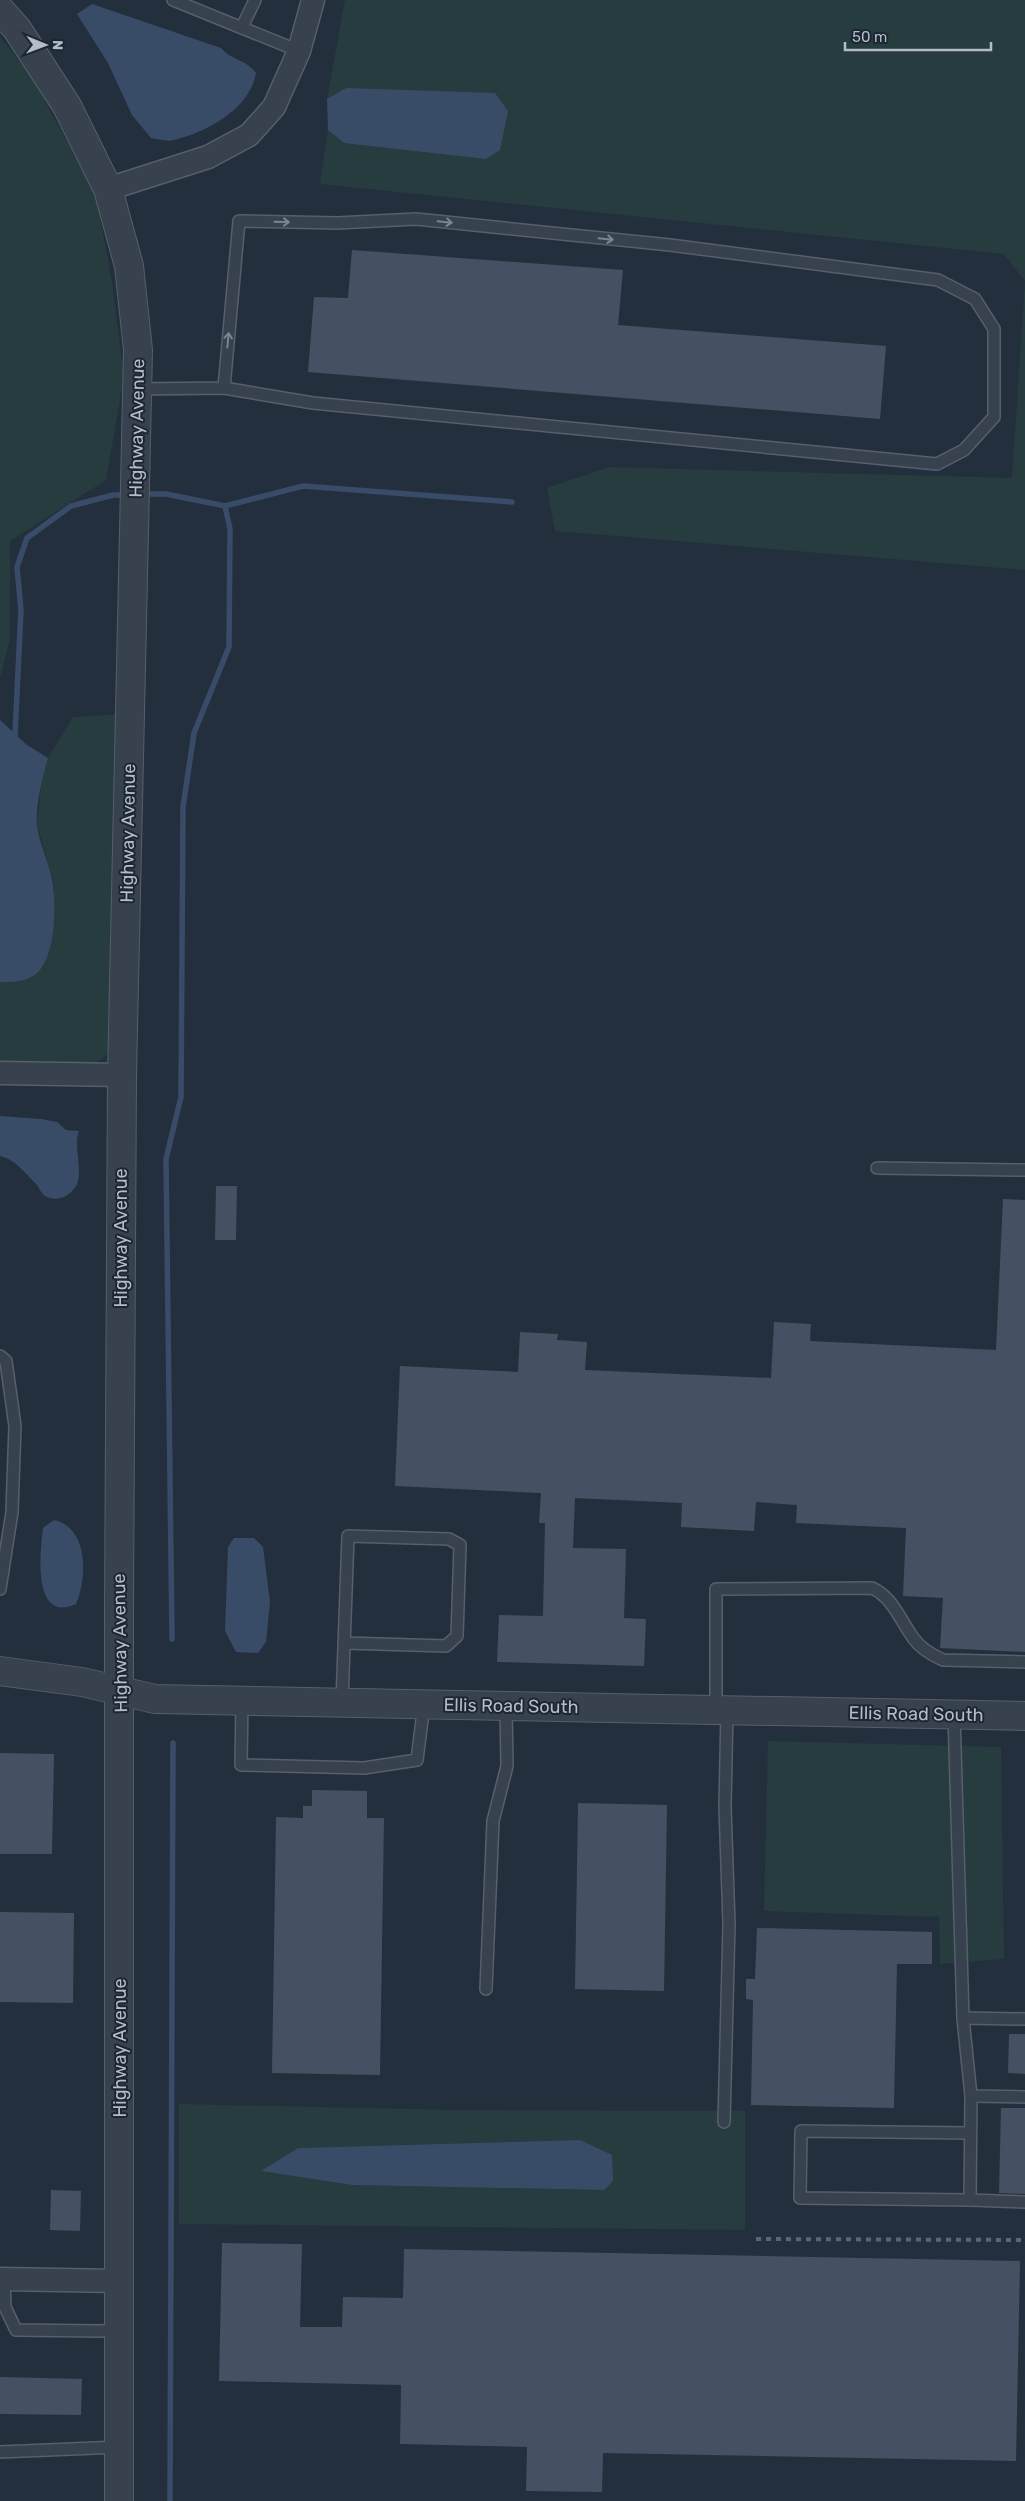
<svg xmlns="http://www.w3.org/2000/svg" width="1025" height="2501" font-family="Rubik,sans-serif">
<rect width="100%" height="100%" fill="#242f3e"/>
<g fill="#263c3f" fill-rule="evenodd">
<path d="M345,0H1025V570L555,531L547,488L609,467L1012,478L1025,281L1004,254L320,184L328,130L344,143L346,88L327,99Z"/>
<path d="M0,37L32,77L96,196L112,281L124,377L106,480L10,541V639L0,678Z"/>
<path d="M121,714L115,1045L101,1060L92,1065L0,1064V982H11L55,913L53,881L37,824L42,779L48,758L73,717Z"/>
<path d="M768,1741L1001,1747L1004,1959L940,1964L939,1917L764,1911Z"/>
<path d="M179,2104L456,2110L745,2111V2230L179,2224ZM580,2140L604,2190L352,2185L262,2171L298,2148Z"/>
</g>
<g fill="#394c67">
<path d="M92,4L221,48C231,60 247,60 256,73C250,109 207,132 174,140C167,142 158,139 151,138L132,115L108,63L77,14Z"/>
<path d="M346,88L495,93L508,111L500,150L486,159L344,143L328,130L327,99Z"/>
<path d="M0,720L27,745L48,758C43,776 35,806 37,825C39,843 49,862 52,880C57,903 56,963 33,976C24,982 10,982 0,982Z"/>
<path d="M0,1116L41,1119L57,1122L66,1130L79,1131C73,1145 83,1168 77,1184C71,1196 57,1203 45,1196C40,1192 39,1187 36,1184C26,1174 15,1159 0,1156Z"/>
<path d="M54,1520C89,1528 87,1578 76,1604C32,1624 40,1552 43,1528Z"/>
<path d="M234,1538H254L263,1547L270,1602L266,1642L258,1653L236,1652L225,1631L228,1547Z"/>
<path d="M580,2140L612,2155L613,2181L604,2190L352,2185L261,2171L298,2148Z"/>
</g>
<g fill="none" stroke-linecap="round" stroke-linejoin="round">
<g stroke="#394c67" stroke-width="5.5">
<path d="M142,494H166L225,506L230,529L229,647L194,733L183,807L181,1097L166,1159L172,1639"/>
<path d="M225,506L303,486L512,502"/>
<path d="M15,735L21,610L17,567L27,538L71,506L113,495H127"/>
<path d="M170,2501L173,1743"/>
</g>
</g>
<g fill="#455162">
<path d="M352,250L623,270L618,325L886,346L880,419L308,372L314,297L348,298Z"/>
<path d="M216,1186H237L236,1240H215Z"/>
<path d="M1003,1199L1025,1200V1652L940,1648L943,1598L903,1596L906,1528L796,1523L797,1505L756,1502L754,1531L681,1527L682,1503L575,1498L573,1548L626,1549L624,1618L646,1619L644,1666L497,1662L499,1615L543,1616L545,1523H539L541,1493L395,1486L400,1366L518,1372L520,1332L558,1334L557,1340L587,1342L585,1370L771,1378L774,1322L811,1324L810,1341L996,1350Z"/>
<path d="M0,1753L54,1754L52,1854H0Z"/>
<path d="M312,1790L367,1791V1818H384L380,2075L272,2073L276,1817L303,1818V1806H312Z"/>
<path d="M578,1803L667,1805L664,1991L575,1989Z"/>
<path d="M0,1912L74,1913L73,2003L0,2002Z"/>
<path d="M757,1928L932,1932V1964H897L894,2108L751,2105L753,2000L746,1999V1979H755Z"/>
<path d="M1009,2034H1025V2074L1008,2073Z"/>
<path d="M1001,2108H1025V2194L999,2193Z"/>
<path d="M51,2190L81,2191L80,2231L50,2230Z"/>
<path d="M222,2243L302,2244L300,2327H342L343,2297L403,2298L404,2249L1020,2261L1016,2461L603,2453L602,2492L526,2491L527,2447L400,2444L401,2385L219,2381Z"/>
<path d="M0,2377L82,2379L81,2415L0,2414Z"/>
</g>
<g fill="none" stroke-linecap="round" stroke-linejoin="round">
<defs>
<g id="service">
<path d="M173,0L299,51"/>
<path d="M242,27L255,0"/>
<path d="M138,389L224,388L313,403L937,464L964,450L994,417V329L975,299L938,280L670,245L416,219L337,223L239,221L224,388"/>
<path d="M877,1168L1025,1170"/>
<path d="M0,1356L6,1361L15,1426L12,1512L0,1589"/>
<path d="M242,1700L241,1765L364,1768L417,1760L424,1704"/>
<path d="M342,1702L348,1536L449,1539L460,1545L457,1636L446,1646L345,1643"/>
<path d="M716,1710V1589L872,1588C893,1597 901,1622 914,1639C921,1649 932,1655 943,1660L1025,1662"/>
<path d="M954,1715L963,2018L971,2096L1025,2097"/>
<path d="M486,1989L493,1821L507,1766L506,1706"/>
<path d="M963,2018L1025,2019"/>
<path d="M971,2096L970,2200L1025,2202"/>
<path d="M724,2122L729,1924L725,1806L727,1711"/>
<path d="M970,2200L800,2198L801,2131L970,2133"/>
<path d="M4,2279L5,2307L16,2330L101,2331L119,2329"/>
<path d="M0,2452L119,2447"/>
</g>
<g id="minor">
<path d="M108,189L208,157L249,135L274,107L299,51L313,0"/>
<path d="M0,1073L122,1075"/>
<path d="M0,2279L119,2281"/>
</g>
<g id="tertiary">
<path d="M0,10L17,29L67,106L108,189L129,266L138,350L122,1075L119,1609V2501"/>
<path d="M0,1671L82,1682L155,1699L1025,1716"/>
</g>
</defs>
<use href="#service" stroke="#565f6c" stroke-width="14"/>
<use href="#minor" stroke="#565f6c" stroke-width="25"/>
<use href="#tertiary" stroke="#565f6c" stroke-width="30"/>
<use href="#service" stroke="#38414e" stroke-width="11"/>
<use href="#minor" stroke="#38414e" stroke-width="22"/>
<use href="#tertiary" stroke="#38414e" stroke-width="28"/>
<path stroke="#5a6575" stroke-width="4" stroke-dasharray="5 5" stroke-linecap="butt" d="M756,2239L1025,2240"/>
</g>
<defs><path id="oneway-shaft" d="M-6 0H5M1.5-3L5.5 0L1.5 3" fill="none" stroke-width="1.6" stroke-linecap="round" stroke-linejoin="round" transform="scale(1.25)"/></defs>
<g stroke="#7c8592">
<use href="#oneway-shaft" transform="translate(282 222) rotate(1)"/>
<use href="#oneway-shaft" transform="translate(445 222) rotate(6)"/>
<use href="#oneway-shaft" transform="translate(606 239) rotate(6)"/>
<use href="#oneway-shaft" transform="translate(228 340) rotate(-85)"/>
</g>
<g text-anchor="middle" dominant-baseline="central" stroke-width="4" stroke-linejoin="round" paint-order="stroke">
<g font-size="18" fill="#b4bcc9" stroke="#1d2633">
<text transform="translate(137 428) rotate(-89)">Highway Avenue</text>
<text transform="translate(128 833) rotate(-89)">Highway Avenue</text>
<text transform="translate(121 1238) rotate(-90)">Highway Avenue</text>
<text transform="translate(120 1643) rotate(-91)">Highway Avenue</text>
<text transform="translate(511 1706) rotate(1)">Ellis Road South</text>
<text transform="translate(916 1714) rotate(1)">Ellis Road South</text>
<text transform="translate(120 2048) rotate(-90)">Highway Avenue</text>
</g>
</g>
<g transform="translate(45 45) rotate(91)" stroke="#1d2633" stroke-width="4" paint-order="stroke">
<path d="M0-4L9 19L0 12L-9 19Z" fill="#b4bcc9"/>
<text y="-8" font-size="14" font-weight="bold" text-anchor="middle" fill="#b4bcc9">N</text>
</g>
<path d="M845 42v8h146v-8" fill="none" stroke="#b4bcc9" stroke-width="2.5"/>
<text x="852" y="42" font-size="15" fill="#b4bcc9" stroke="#1d2633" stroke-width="4" paint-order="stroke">50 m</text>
</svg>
